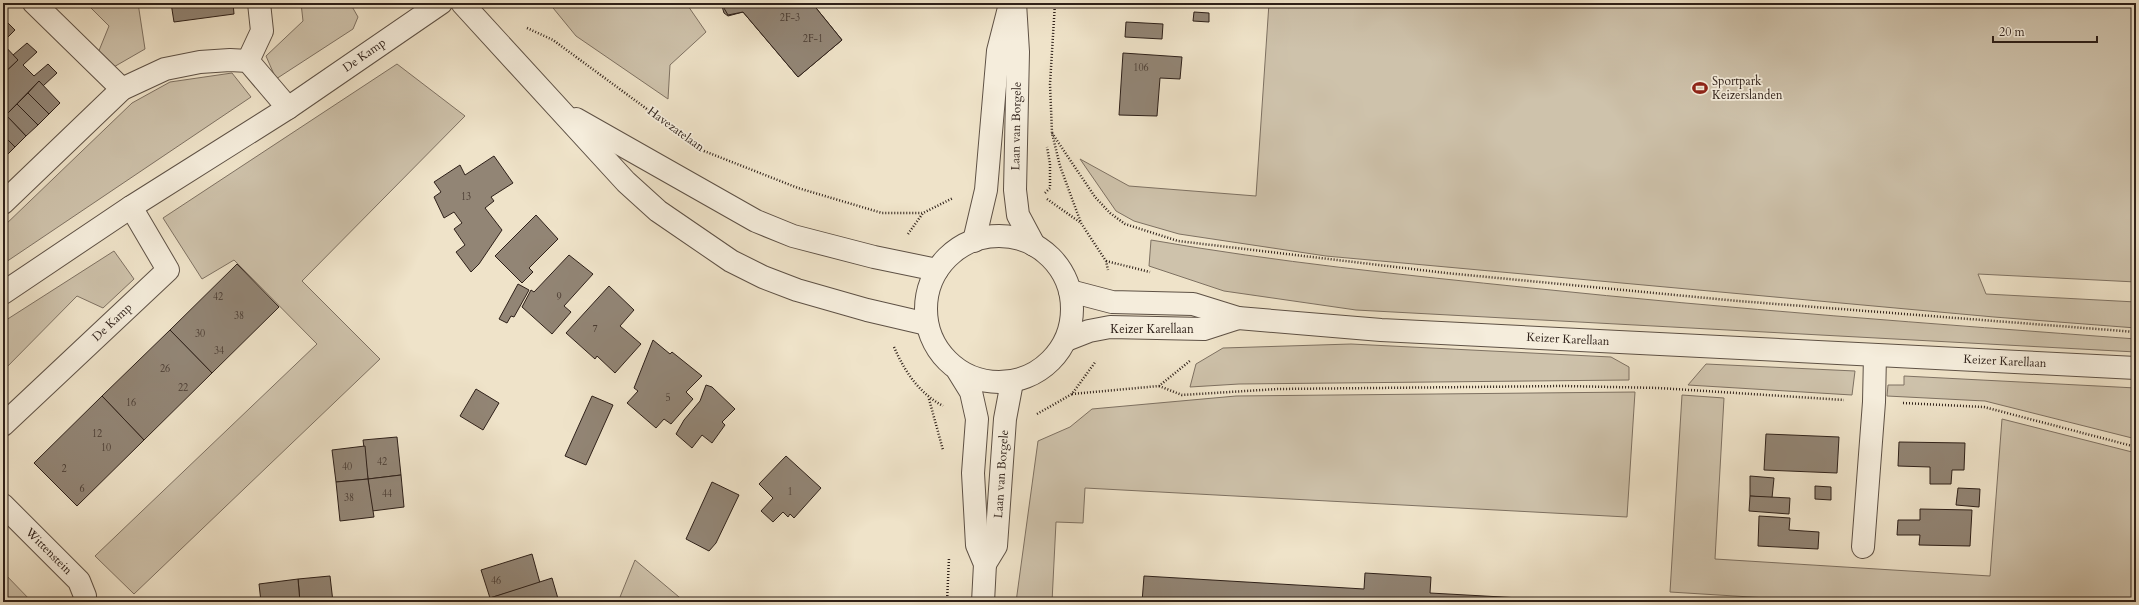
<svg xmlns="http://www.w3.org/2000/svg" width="2139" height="605" font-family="Cardo,serif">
<rect width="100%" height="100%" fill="#efe3c9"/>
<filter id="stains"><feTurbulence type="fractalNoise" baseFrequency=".005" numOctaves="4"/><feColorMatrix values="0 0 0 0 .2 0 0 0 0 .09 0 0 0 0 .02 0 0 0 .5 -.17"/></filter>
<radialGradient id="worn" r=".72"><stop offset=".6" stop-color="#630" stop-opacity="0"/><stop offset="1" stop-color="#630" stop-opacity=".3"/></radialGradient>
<g fill="#cec2ab" stroke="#7e7162">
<path d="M86,3H138L145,49L112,68L98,53L109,26Z"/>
<path d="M301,3H350L358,17L353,29L276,79L266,56L303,21Z"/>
<path d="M549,3H686L706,32L670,65L668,99L576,36Z"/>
<path d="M1269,3H2136V282L1978,274L1986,294L2136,302V328L1994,317L1326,256L1179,234L1134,221L1116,211L1080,159L1129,186L1256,196Z"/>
<path d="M397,64L465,116L302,281L380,359L134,594L95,556L317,344L234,260L202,279L163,218Z"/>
<path d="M232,73L251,97L3,264V227L132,103L170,82Z"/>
<path d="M1151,240C1276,262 1404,275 1531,288C1732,309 1934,324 2136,339V352L1356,310L1224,291L1149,266Z"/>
<path d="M114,251L134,279L103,308L77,296L3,371V322Z"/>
<path d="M1351,344L1611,357L1629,367V380L1239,384L1190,387L1196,364L1223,348Z"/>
<path d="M1706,364L1855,371L1852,395L1688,385Z"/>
<path d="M1904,376L2136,388V439L1985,401L1887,396L1888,385H1904Z"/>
<path d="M1635,392L1627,517L1085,488L1083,523L1056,522L1052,602H1016L1038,441L1070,427L1092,409L1236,396Z"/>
<path d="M1682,395L1724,398L1715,559L1990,576L2002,419L2136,453V602H1831L1670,592Z"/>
<path d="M635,560L685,602H618Z"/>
<path d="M3,572L32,602H3Z"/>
</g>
<g fill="#928575" stroke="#2e2019">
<path d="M171,3H233L234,14L174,22Z"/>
<path d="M721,3H812L842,40L798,77L743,12L728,16L724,13Z"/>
<path d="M721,3H812L842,40L798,77L743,12L728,15Z"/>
<path d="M1194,12L1209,13V22L1193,21Z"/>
<path d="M6,21L15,30L3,42V24Z"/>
<path d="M1126,22L1163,24L1162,39L1125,37Z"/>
<path d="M27,43L37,52L23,65L34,76L48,64L57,73L43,86L39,81L6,115L3,112V74L18,60L13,55Z"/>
<path d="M3,44L18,60L3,74Z"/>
<path d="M1123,53L1182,57L1180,79L1160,78L1157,116L1119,115Z"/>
<path d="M39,81L60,103L49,114L28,93Z"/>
<path d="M28,93L49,114L38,125L17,104Z"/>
<path d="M17,104L38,125L26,136L6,115Z"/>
<path d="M6,115L26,136L15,147L3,135V118Z"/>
<path d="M3,135L15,147L4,158L3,157Z"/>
<path d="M494,156L513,183L491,197L494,201L485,208L502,230L479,264L471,272L456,252L465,245L454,229L462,223L454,212L444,218L434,197L441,192L434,182L460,165L465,175Z"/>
<path d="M536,215L558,239L529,268L533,272L522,283L495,256Z"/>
<path d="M569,255L593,274L564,306L571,312L552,334L522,307L531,290L534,292Z"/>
<path d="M237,264L279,307L212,373L170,330Z"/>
<path d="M518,284L529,290L514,317L511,316L507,323L499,319Z"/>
<path d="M609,286L634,310L620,326L641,344L615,373L597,356L595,359L566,333Z"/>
<path d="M170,330L212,373L144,440L102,396Z"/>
<path d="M653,340L670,354L672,352L702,376L686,392L693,399L671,424L664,419L656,428L627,403L638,391L634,388Z"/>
<path d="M706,385L712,387L735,409L722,422L725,425L712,443L702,435L692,448L676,434L684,420L700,401Z"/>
<path d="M476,389L499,403L483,430L460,416Z"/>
<path d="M102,396L144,440L77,506L34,463Z"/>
<path d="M592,396L613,405L586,465L565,456Z"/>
<path d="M1766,434L1839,437L1837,473L1764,470Z"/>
<path d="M397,437L401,475L368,479L363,440Z"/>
<path d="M1899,442L1965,443L1964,470H1952L1951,484H1930V467L1898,466Z"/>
<path d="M365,446L368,479L336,482L332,450Z"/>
<path d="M786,456L821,488L794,518L790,514L788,517L783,512L773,522L761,511L773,498L759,484Z"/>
<path d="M401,475L404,507L372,511L368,479Z"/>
<path d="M1750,476L1774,478L1772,498L1750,496Z"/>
<path d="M368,479L374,517L340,521L336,482Z"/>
<path d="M712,482L739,495L716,543L709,551L686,539Z"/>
<path d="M1815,486L1831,487V500L1815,499Z"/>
<path d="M1958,488L1980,489L1979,507L1956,505Z"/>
<path d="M1750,496L1790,498L1789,514L1749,511Z"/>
<path d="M1920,509L1972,510L1970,546L1919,545L1920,535H1897L1898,520H1920Z"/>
<path d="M1759,516L1790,518L1789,530L1819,532L1818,549L1758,546Z"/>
<path d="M532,554L540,583L490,598L481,570Z"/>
<path d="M1365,573L1431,577L1430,593L1592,602H1142L1144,576L1364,589Z"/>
<path d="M330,576L333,602H300L298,579Z"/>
<path d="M552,578L559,602H491L490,598Z"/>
<path d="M298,579L300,602H261L259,584Z"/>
</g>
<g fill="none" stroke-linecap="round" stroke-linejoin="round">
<defs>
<g id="minor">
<path d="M34,3L122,89"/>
<path d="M248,61L262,31L259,3"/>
<path d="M3,203L122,89L165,69L200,62L230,60L248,61L288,108"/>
<path d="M3,293L131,207L288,108L441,3"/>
<path d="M3,425L168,270L131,207"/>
<path d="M3,505L79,581L85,596V602"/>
<path d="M1863,547L1874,402L1875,355"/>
</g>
<g id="tertiary">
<path d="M462,3L626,182L658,211L731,261L763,277L797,290L867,310L927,324"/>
<path d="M1015,3L1018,52L1015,190L1018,215L1034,245"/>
<path d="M576,119L756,221L793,236L874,257L937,270"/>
<circle cx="999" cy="309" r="73"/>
<path d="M974,241L986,190L998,51L1009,8"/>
<path d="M1070,291L1112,302L1193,304L1238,318L1381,330L2136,368"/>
<path d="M1066,340L1089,331L1110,327L1204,329L1238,318"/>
<path d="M958,371L971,392L977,419L973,473L977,545L985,564L983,602"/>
<path d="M985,564L996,546L1005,419L1012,382"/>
</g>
</defs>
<use href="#minor" stroke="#5e5145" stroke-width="24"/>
<use href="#tertiary" stroke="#5e5145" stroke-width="24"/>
<g stroke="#2e2019" stroke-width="2.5" stroke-dasharray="1 2" stroke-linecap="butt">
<path d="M1055,3L1050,84L1052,133L1060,166L1081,223L1106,261L1108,270"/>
<path d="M527,28L553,40L704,151L798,188L882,213H922"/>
<path d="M1052,133L1095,197L1110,213L1125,224L1178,241L1446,273L1738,301L2136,332"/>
<path d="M1045,193L1050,188V164L1047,147"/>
<path d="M1047,199L1081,223"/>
<path d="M908,234L923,213L953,198"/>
<path d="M1106,261L1150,272"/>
<path d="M894,347C905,372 919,393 943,406"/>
<path d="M1159,386L1182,395L1278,389L1565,386L1659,388L1844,400"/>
<path d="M1072,394L1159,386L1191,360"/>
<path d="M929,399L943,450"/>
<path d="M1903,403L1984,407L2136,447"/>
<path d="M1037,414L1072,394L1096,361"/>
<path d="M947,602L949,558"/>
</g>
<use href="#minor" stroke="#f5eddc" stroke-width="22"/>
<use href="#tertiary" stroke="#f5eddc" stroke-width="22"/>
</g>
<defs>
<symbol id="stadium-bare" viewBox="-9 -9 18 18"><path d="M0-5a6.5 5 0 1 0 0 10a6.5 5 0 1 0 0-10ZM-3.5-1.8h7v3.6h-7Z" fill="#8f2418" stroke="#f5eddc" stroke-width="2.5" paint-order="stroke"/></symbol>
</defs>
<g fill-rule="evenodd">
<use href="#stadium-bare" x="1689" y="77" width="22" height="22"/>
</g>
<g text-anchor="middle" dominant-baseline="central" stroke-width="3.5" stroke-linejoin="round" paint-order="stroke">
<g font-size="10" fill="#473930">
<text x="790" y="18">2F-3</text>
<text x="813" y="39">2F-1</text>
<text x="1141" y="68">106</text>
<text x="466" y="197">13</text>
<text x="218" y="297">42</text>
<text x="559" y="297">9</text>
<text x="239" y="316">38</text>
<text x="595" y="329">7</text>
<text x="200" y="334">30</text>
<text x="219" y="351">34</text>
<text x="165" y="369">26</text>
<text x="183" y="388">22</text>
<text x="668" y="398">5</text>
<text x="131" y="403">16</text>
<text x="97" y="434">12</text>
<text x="106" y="448">10</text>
<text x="382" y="462">42</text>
<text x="347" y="467">40</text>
<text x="64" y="469">2</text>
<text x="82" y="489">6</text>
<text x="790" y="492">1</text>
<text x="387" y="494">44</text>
<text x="349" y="498">38</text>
<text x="496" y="581">46</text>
</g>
<g font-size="12" fill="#2e2019" stroke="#f5eddc">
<text transform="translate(364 55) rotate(-35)">De Kamp</text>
<text transform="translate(1016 126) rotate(-89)">Laan van Borgele</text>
<text transform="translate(676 129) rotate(36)">Havezatelaan</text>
<text transform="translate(112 322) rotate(-43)">De Kamp</text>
<text x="1152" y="329">Keizer Karellaan</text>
<text transform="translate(1568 339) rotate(3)">Keizer Karellaan</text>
<text transform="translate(2005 361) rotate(3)">Keizer Karellaan</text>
<text transform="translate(1001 474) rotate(-86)">Laan van Borgele</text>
<text transform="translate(49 551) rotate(45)">Wittenstein</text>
</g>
<g font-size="12" fill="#2e2019" stroke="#f5eddc" text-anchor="start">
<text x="1712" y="81">Sportpark<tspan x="1712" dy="14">Keizerslanden</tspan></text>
</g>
</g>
<rect width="2139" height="605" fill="none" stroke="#efe3c9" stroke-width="16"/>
<rect x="4" y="4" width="2131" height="597" fill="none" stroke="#2e2019" stroke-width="2"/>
<rect x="8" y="8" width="2123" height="589" fill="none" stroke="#2e2019"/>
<path d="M1993 36v6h104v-6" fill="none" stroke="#2e2019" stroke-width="2"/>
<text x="1999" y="36" font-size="12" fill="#2e2019" stroke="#f5eddc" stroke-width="3" paint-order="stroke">20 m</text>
<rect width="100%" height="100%" filter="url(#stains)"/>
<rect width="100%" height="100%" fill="url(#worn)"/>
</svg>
